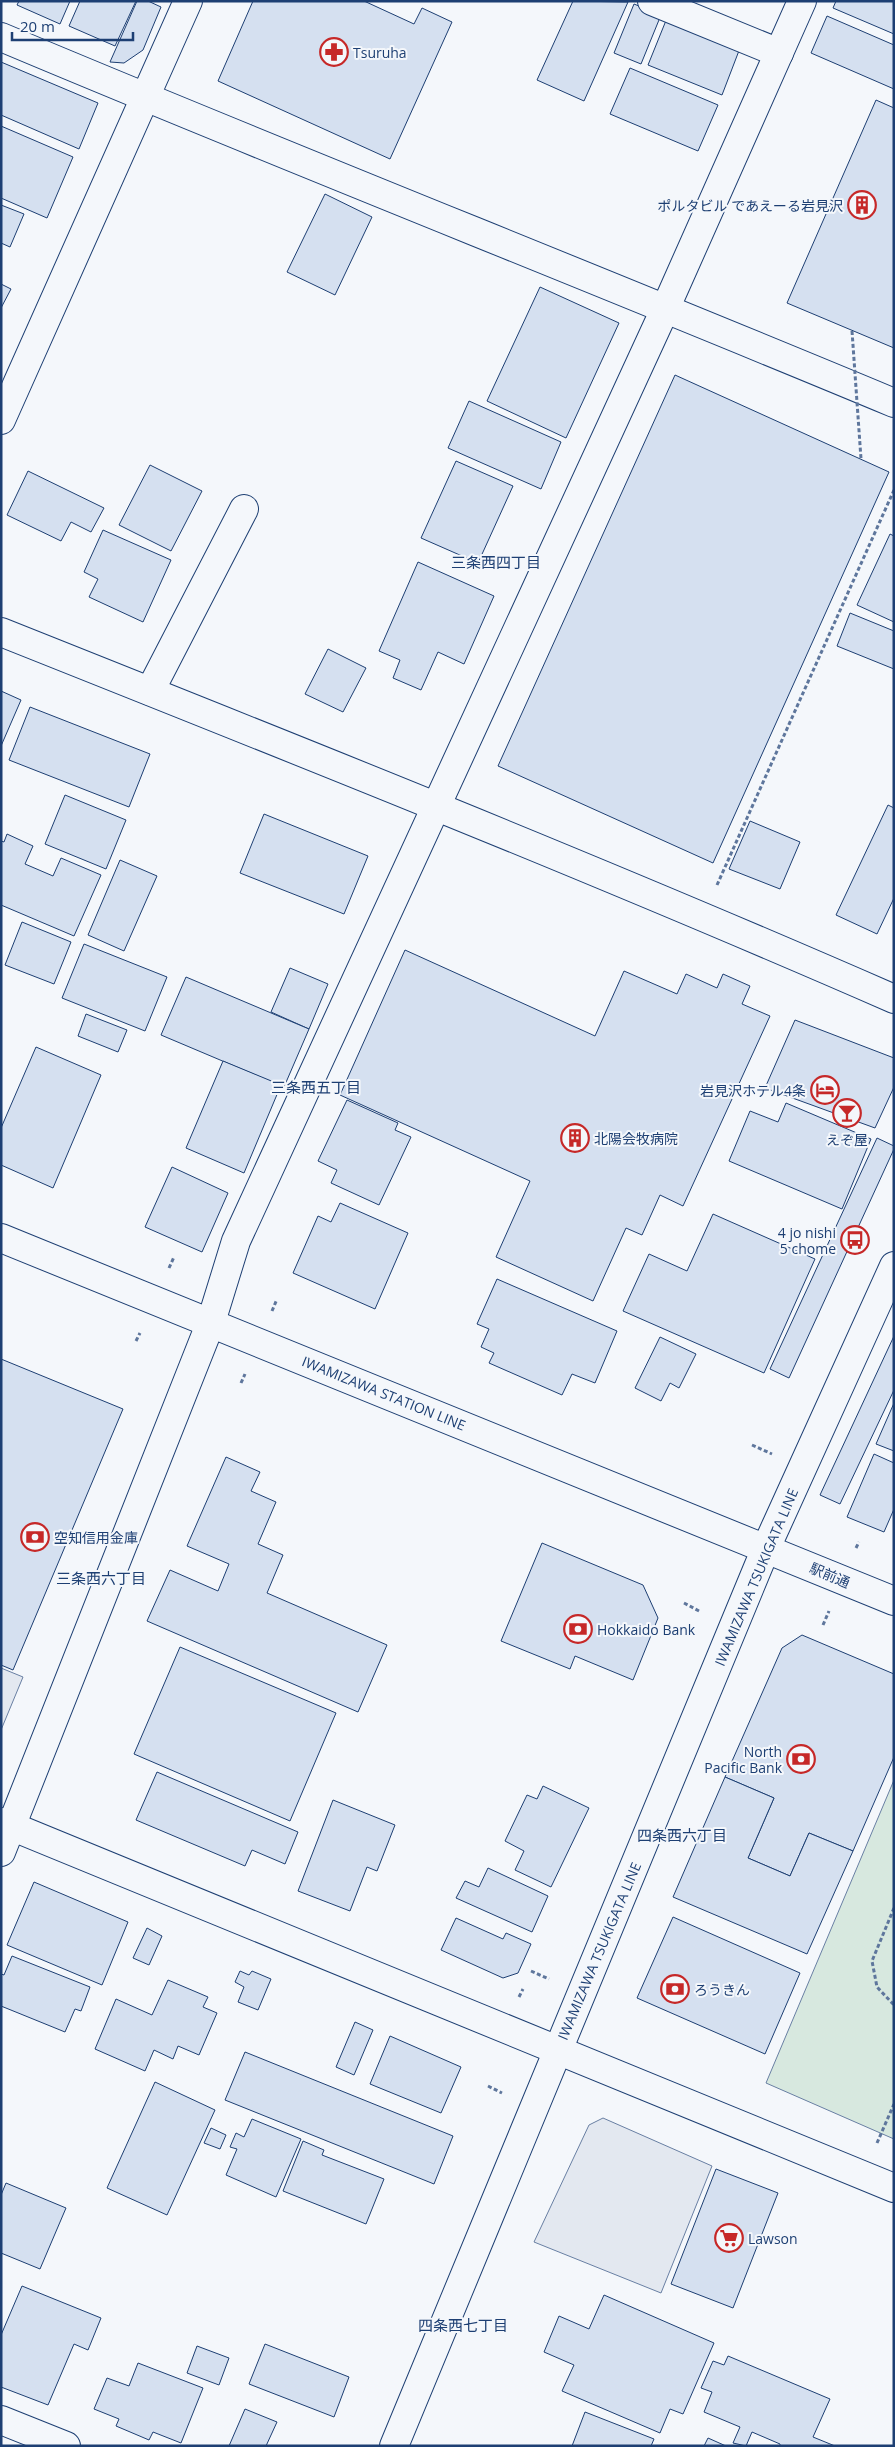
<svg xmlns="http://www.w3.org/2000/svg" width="895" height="2447" font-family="'Open Sans','Noto Sans JP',sans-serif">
<rect width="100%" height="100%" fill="#f4f7fb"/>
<path fill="#d7e8df" stroke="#687fa3" d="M894,1780V2139L766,2083Z"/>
<g fill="#e3e8f0" stroke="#687fa3">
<path d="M1,1668L23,1677L1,1730Z"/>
<path d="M603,2118L712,2166L661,2293L534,2242L589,2125Z"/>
</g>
<g fill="#d5e0f0" stroke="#1d3f73">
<path d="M19,1H70L60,24L17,5Z"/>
<path d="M80,1H136L115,46L69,26Z"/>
<path d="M137,1H148L161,7L143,50L124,63L110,62Z"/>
<path d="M253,1H364L414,24L422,8L452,22L390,159L218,81Z"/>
<path d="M573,1L628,2L584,101L537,80Z"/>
<path d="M836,1H894V34L833,8Z"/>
<path d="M634,4L661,15L641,64L614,53Z"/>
<path d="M827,16L894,45V89L811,53Z"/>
<path d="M667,18L740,48L722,95L648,65Z"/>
<path d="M1,62L98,103L79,149L1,115Z"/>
<path d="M630,68L718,105L698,151L610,114Z"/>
<path d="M876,100L894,108V348L787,303Z"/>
<path d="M1,126L73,157L47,218L1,198Z"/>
<path d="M325,194L372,217L335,295L287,272Z"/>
<path d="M1,205L24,214L10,247L1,243Z"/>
<path d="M1,284L11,289L1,308Z"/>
<path d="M540,287L619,323L566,438L487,401Z"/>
<path d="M675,375L889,472L713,863L498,766Z"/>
<path d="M469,401L561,442L541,489L448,448Z"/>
<path d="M456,461L513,486L478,563L421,538Z"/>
<path d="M150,465L202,491L171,551L119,525Z"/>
<path d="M28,471L104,508L91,532L71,522L61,541L7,515Z"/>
<path d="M103,530L171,560L143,622L89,597L98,579L84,572Z"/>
<path d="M890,534L894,536V622L857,605Z"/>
<path d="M418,562L494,596L464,664L438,652L421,690L393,678L400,660L379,651Z"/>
<path d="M850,613L894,631V669L837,646Z"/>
<path d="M328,649L366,668L343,712L305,694Z"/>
<path d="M1,691L21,700L1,746Z"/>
<path d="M30,707L150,754L129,807L9,760Z"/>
<path d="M65,795L126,820L106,869L45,844Z"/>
<path d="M888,805L894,808V898L877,934L836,915Z"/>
<path d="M264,814L368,856L344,914L240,873Z"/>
<path d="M750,821L800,842L780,889L729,869Z"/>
<path d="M7,834L33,846L25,864L53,876L61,858L101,875L74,936L1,905V841L4,842Z"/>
<path d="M120,860L157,876L124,951L88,935Z"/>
<path d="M22,922L71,942L54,984L5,965Z"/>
<path d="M84,944L167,977L145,1031L62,998Z"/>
<path d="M405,950L595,1036L624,971L677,994L686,974L717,988L723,974L750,986L742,1004L770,1016L683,1206L660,1195L642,1235L626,1228L593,1301L496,1257L530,1181L340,1095Z"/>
<path d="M290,968L328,984L309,1029L271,1012Z"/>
<path d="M186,977L309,1029L284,1087L161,1035Z"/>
<path d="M86,1014L127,1030L118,1052L78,1036Z"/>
<path d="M795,1020L894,1058V1087L875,1128L765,1088Z"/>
<path d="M36,1047L101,1075L53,1188L1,1165V1128Z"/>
<path d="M223,1061L281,1085L244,1173L186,1148Z"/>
<path d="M347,1100L398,1123L395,1130L411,1137L379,1205L331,1183L337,1170L318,1161Z"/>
<path d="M786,1103L871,1139L842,1209L729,1161L750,1111L778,1122Z"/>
<path d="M877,1138L894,1146V1149L789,1378L770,1369Z"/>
<path d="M172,1167L228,1193L202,1252L145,1227Z"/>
<path d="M340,1203L408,1233L375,1309L293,1273L318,1216L331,1222Z"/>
<path d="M713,1214L815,1259L764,1373L623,1311L649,1254L687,1271Z"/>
<path d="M497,1279L617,1331L595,1383L572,1374L562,1395L489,1363L494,1353L481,1347L489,1329L477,1324Z"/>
<path d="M894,1336V1390L840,1504L820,1495Z"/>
<path d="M660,1337L696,1354L679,1388L670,1383L661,1401L635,1388Z"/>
<path d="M1,1359L123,1409L13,1670L1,1665Z"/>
<path d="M894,1403V1451L876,1444Z"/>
<path d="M874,1454L894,1463V1509L884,1532L847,1517Z"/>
<path d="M226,1457L260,1472L251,1491L276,1502L258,1544L283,1555L267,1593L387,1645L358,1712L147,1621L170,1570L218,1591L229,1564L187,1546Z"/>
<path d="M542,1543L643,1585L658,1618L633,1680L575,1656L570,1669L501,1641Z"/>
<path d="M802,1635L894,1674V1757L853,1851L809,1833L790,1876L748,1858L774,1798L725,1777L782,1648Z"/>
<path d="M180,1647L336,1713L290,1821L134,1754Z"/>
<path d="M157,1772L298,1832L285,1864L252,1850L245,1866L136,1820Z"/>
<path d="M725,1777L774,1798L748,1858L790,1876L809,1833L853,1851L807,1954L673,1897Z"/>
<path d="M543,1786L589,1808L551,1887L515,1870L524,1851L505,1841L527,1795L537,1799Z"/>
<path d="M333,1800L395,1825L377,1871L367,1867L350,1911L298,1891Z"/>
<path d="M488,1868L548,1896L532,1932L456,1898L465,1881L479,1887Z"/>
<path d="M34,1882L128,1922L102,1985L7,1945Z"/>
<path d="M673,1917L800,1973L765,2054L637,1998Z"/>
<path d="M456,1918L503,1939L506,1933L531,1944L518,1973L503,1978L441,1950Z"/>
<path d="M147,1928L162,1936L149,1965L133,1958Z"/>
<path d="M12,1956L90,1987L81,2011L75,2009L65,2032L1,2006V1974L4,1975Z"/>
<path d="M240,1971L249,1975L252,1971L271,1979L258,2010L238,2002L244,1987L235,1982Z"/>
<path d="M168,1980L208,1997L203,2007L217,2013L199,2055L178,2046L173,2059L154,2050L145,2071L95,2049L116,1999L152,2015Z"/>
<path d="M355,2022L373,2030L354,2075L336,2067Z"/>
<path d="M390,2036L461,2067L441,2113L370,2084Z"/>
<path d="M245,2052L453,2136L434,2184L225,2100Z"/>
<path d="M155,2082L215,2110L167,2215L107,2188Z"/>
<path d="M252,2119L301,2139L276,2197L226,2175L237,2149L230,2147L236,2133L244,2137Z"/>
<path d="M211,2128L226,2135L220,2149L204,2143Z"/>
<path d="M303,2141L324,2150L322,2155L384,2179L366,2224L283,2191Z"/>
<path d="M716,2169L778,2193L733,2308L671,2284Z"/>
<path d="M6,2183L66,2208L40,2269L1,2253V2195Z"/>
<path d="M22,2286L101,2318L88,2350L74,2344L48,2405L1,2387V2335Z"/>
<path d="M604,2295L714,2343L683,2414L670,2409L660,2433L562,2391L574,2365L544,2352L559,2316L589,2329Z"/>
<path d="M265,2344L349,2377L334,2417L249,2384Z"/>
<path d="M197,2346L229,2358L219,2385L187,2373Z"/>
<path d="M728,2356L830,2399L813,2437L835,2446H780V2444L752,2432L746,2446L733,2443L740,2427L704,2412L712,2392L701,2388L713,2361L724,2365Z"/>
<path d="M138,2363L203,2388L181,2443L153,2432L149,2440L116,2426L119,2419L94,2409L107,2378L129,2386Z"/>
<path d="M245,2409L277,2422L266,2446H229Z"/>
<path d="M585,2412L654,2439L651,2446H572Z"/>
<path d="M708,2438L726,2446H704Z"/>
</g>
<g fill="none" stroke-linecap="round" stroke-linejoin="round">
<defs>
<g id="street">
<path d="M652,1L779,53"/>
<path d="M1,37C298,162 597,279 894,403"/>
<path d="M1,420L188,1"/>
<path d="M150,691L244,509"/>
<path d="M1,1852L211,1322L236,1241L666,307L802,1"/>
<path d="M1,2420L66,2446"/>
</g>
<g id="secondary">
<path d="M1,632C300,751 599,870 894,999"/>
<path d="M1,1238L894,1601"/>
<path d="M1,1822L894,2188"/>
</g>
<path id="primary" d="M394,2446L766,1548L894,1266"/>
</defs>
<use href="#street" stroke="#1d3f73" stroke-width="30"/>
<use href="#secondary" stroke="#1d3f73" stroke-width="30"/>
<use href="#primary" stroke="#1d3f73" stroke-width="30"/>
<g stroke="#5e769c" stroke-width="3" stroke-dasharray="4 2.5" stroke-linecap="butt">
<path d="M717,885L894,490"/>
<path d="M169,1268L174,1257"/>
<path d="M272,1311L277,1299"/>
<path d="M136,1341L140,1333"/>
<path d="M241,1383L245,1374"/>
<path d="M752,1445L772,1454"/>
<path d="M856,1548L859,1542"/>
<path d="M684,1603L701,1612"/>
<path d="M823,1625L829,1611"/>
<path d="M894,1908L872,1961L877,1987L894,2005"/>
<path d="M531,1971L549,1979"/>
<path d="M519,1997L523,1989"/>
<path d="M488,2086L502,2093"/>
<path d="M877,2143L894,2104"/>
</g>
<use href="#street" stroke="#f4f7fb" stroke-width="28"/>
<use href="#secondary" stroke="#f4f7fb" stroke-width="28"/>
<use href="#primary" stroke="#f4f7fb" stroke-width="28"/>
<path stroke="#5e769c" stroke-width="3" stroke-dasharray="4 2.5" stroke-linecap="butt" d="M852,331L861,459"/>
</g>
<defs>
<symbol id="pharmacy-ring" viewBox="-11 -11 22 22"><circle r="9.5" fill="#f4f7fb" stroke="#c62828" stroke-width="1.5"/><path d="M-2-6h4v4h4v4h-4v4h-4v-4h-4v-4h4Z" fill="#c62828"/></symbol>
<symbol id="building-ring" viewBox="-11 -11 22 22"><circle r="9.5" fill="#f4f7fb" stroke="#c62828" stroke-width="1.5"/><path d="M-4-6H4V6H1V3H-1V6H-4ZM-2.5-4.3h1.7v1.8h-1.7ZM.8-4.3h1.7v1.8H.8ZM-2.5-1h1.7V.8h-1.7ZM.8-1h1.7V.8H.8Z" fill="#c62828"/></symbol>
<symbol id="hotel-ring" viewBox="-11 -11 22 22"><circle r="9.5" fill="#f4f7fb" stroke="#c62828" stroke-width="1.5"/><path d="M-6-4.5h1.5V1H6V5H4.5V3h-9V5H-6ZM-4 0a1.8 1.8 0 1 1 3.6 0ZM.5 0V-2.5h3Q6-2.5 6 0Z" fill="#c62828"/></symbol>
<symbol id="bar-ring" viewBox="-11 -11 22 22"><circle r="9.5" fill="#f4f7fb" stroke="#c62828" stroke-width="1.5"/><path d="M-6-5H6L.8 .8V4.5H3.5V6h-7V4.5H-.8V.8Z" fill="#c62828"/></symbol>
<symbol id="bus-ring" viewBox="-11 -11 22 22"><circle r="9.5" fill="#f4f7fb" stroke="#c62828" stroke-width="1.5"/><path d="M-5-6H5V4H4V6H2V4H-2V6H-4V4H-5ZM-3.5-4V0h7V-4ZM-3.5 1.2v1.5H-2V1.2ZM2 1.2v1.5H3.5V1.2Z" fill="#c62828"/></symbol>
<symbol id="bank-ring" viewBox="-11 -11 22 22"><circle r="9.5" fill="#f4f7fb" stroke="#c62828" stroke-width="1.5"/><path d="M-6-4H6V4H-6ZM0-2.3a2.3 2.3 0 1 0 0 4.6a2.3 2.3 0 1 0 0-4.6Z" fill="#c62828"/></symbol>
<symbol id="supermarket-ring" viewBox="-11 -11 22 22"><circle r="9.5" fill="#f4f7fb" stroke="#c62828" stroke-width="1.5"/><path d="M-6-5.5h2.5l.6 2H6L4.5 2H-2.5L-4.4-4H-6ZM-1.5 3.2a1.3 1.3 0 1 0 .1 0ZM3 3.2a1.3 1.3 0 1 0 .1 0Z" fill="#c62828"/></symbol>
</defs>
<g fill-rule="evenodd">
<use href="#pharmacy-ring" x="318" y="36" width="32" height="32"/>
<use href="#building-ring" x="846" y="189" width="32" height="32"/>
<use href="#hotel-ring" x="809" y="1074" width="32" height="32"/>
<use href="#bar-ring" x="831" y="1097" width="32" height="32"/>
<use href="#building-ring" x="559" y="1122" width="32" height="32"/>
<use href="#bus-ring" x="839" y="1224" width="32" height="32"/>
<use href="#bank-ring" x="19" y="1521" width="32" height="32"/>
<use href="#bank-ring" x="562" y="1613" width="32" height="32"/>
<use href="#bank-ring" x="785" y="1743" width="32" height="32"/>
<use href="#bank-ring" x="659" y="1973" width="32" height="32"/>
<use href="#supermarket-ring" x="713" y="2222" width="32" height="32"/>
</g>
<g text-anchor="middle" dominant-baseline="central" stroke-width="4" stroke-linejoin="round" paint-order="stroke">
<g font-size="14" fill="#1d3f73" stroke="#f4f7fb" text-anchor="start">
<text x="353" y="52">Tsuruha</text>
<text x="843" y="205" text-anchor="end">ポルタビル であえーる岩見沢</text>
<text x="806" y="1090" text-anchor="end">岩見沢ホテル4条</text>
<text x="594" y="1138">北陽会牧病院</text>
<text x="847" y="1139" text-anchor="middle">えぞ屋</text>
<text x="836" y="1232" text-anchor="end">4 jo nishi<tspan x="836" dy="16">5 chome</tspan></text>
<text x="54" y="1537">空知信用金庫</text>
<text x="597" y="1629">Hokkaido Bank</text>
<text x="782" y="1751" text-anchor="end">North<tspan x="782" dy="16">Pacific Bank</tspan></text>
<text x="694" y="1989">ろうきん</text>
<text x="748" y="2238">Lawson</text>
</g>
<g font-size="14" fill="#1d3f73" stroke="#f4f7fb">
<text transform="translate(384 1393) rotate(22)">IWAMIZAWA STATION LINE</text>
<text transform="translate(830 1575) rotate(23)">駅前通</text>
<text transform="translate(756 1577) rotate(-67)">IWAMIZAWA TSUKIGATA LINE</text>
<text transform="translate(599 1951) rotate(-67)">IWAMIZAWA TSUKIGATA LINE</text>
</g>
<g font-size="15" fill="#1d3f73" stroke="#f4f7fb">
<text x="496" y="562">三条西四丁目</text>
<text x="316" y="1087">三条西五丁目</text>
<text x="101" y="1578">三条西六丁目</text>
<text x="682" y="1835">四条西六丁目</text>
<text x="463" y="2325">四条西七丁目</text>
</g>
</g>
<rect width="895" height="2447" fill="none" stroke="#1d3f73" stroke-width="5"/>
<path d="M12 32v8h121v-8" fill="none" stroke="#1d3f73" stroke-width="2.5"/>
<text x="20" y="32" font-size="15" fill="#1d3f73" stroke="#f4f7fb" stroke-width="4" paint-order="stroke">20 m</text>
</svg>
